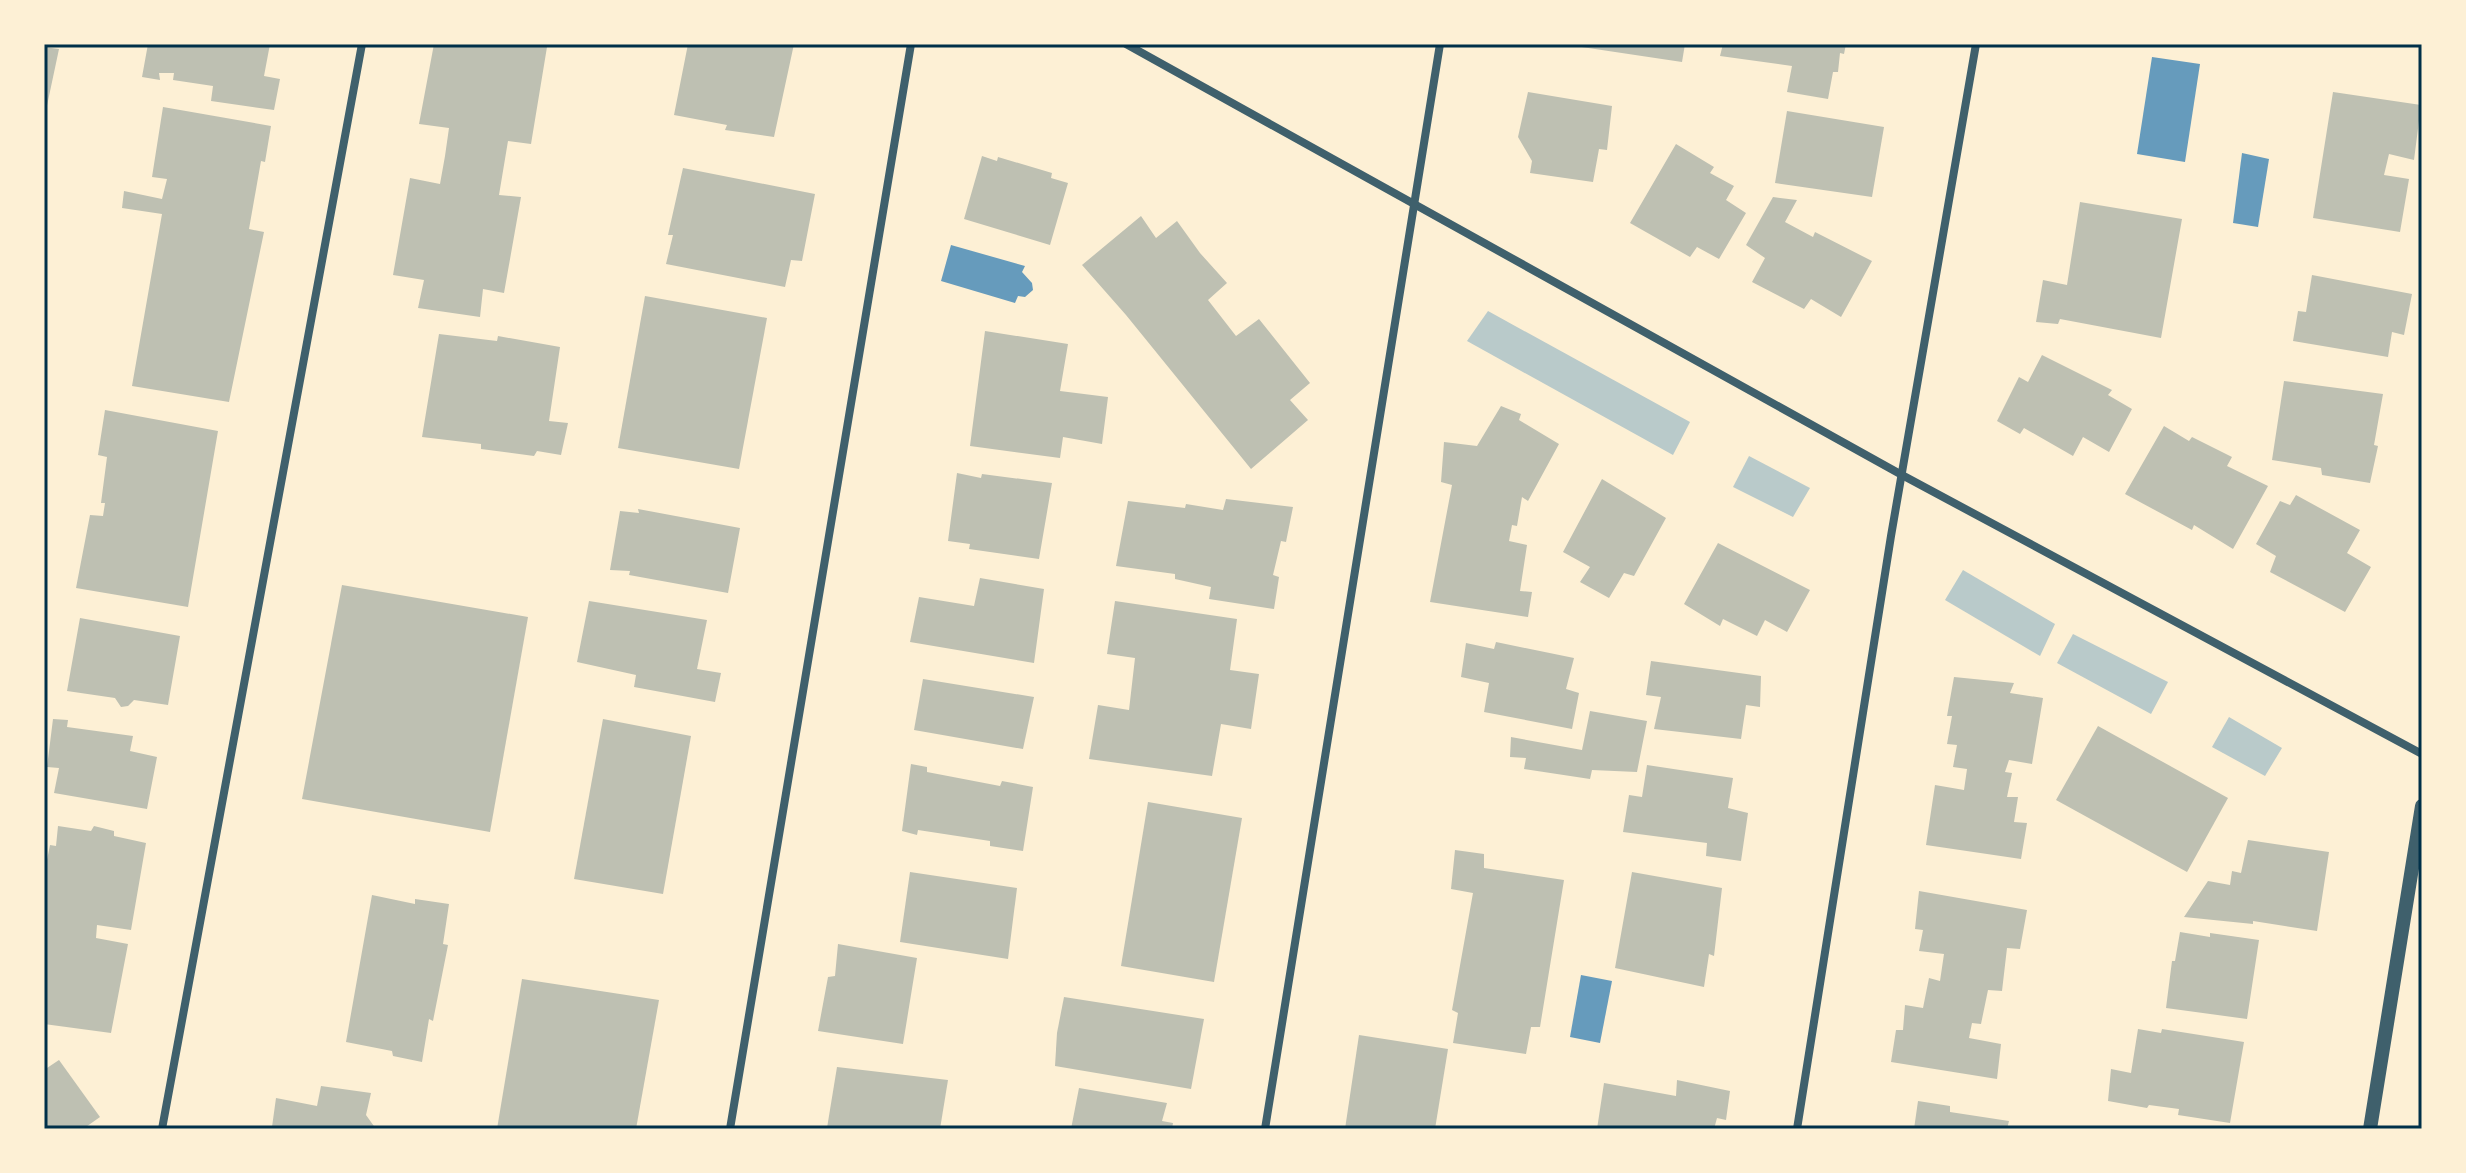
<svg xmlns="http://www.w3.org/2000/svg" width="2466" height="1173" font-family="Arial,sans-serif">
<rect width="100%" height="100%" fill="#fdf0d5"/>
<g fill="#b9caca">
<path d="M1488,311L1690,422L1673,455L1467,341Z"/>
<path d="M1749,456L1810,488L1793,517L1733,487Z"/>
<path d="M1963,570L2055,624L2040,656L1945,600Z"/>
<path d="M2073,634L2168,682L2151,714L2057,663Z"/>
<path d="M2229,717L2282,748L2265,776L2212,747Z"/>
</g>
<g fill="#669bbc">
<path d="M2152,57L2200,64L2185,162L2137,154Z"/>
<path d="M2242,153L2269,159L2258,227L2233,223Z"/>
<path d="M951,245L1025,266L1022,272L1032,283L1033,290L1025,297L1018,296L1015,303L941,281Z"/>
<path d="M1581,975L1612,981L1600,1043L1570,1037Z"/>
</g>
<g fill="#bec0b2">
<path d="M148,44H270L264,76L280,79L274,110L211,101L213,86L173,80L174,73H159L160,80L142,77Z"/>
<path d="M434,44H527L547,47L531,144L508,141L499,195L521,197L504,293L483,289L480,317L418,308L424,280L393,275L410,178L440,184L445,156L449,128L419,124Z"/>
<path d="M688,44H794L774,137L725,130L727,125L674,115Z"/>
<path d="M1575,44H1685L1682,62L1575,46Z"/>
<path d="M1723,44H1846L1844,54L1840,53L1838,72H1833L1828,99L1787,92L1792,66L1720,56Z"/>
<path d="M44,47L59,49L45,115H44Z"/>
<path d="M1528,92L1612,106L1607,150L1599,149L1593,182L1530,173L1532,161L1518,137Z"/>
<path d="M2333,92L2421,105L2414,160L2389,154L2384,175L2409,179L2400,232L2313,218Z"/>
<path d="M163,107L271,126L265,162L261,161L249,229L264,232L229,402L132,386L162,214L122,208L124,191L162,199L167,179L152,177Z"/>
<path d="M1787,111L1884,127L1872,197L1775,183Z"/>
<path d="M1676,144L1714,167L1710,173L1734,186L1726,200L1746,213L1719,259L1697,247L1690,257L1630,223Z"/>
<path d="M982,156L997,161L998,157L1052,173L1051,178L1068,183L1050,245L964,219Z"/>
<path d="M683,168L815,194L802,261L791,260L785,287L666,264L673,235H668Z"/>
<path d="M1773,197L1797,200L1785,222L1813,237L1815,232L1872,261L1841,317L1811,299L1804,309L1752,282L1765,258L1746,245Z"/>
<path d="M2080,202L2182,219L2161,338L2060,319L2058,324L2036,322L2043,280L2067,285Z"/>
<path d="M1141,216L1156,238L1177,221L1200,253L1227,283L1208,300L1236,336L1259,319L1310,383L1290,400L1308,420L1251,469L1126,315L1082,265Z"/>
<path d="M2312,275L2412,294L2404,335L2392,332L2388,357L2293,341L2298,311L2306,312Z"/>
<path d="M645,296L767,318L739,469L618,448Z"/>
<path d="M985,331L1068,344L1060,391L1108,397L1102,444L1063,437L1060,458L970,446Z"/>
<path d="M439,334L497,341L498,336L560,347L549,421L568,423L561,455L537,451L534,456L481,449V444L422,437Z"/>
<path d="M2042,355L2112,390L2108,395L2132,409L2109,452L2083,437L2073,456L2024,428L2020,434L1997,421L2019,377L2028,382Z"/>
<path d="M2284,381L2383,394L2374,445L2378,446L2370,483L2322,475L2321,468L2272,460Z"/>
<path d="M1501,406L1521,414L1519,420L1559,444L1528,501L1522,497L1517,526L1512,525L1509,541L1527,545L1520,591L1532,592L1528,617L1430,602L1452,485L1441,482L1444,442L1477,446Z"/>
<path d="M105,410L218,431L188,607L76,588L90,515L103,516L105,503H101L107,457L98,455Z"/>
<path d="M2164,426L2189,441L2192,437L2232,457L2227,466L2268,486L2233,549L2194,525L2192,530L2125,494Z"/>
<path d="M957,473L981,478L982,474L1052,483L1039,559L969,549L970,544L948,541Z"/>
<path d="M1602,479L1666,518L1634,576L1624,573L1609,598L1580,582L1590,567L1563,552Z"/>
<path d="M2296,495L2360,530L2347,553L2371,567L2345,612L2270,572L2276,556L2256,544L2280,501L2290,505Z"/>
<path d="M1226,499L1293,507L1286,542L1281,541L1273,575L1279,577L1274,609L1209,599L1211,587L1175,579V574L1116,566L1128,501L1185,508L1186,504L1223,510Z"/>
<path d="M638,509L740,528L728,593L629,575L630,571L610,570L620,511L639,513Z"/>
<path d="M1718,543L1810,590L1787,632L1765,620L1757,636L1723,619L1720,626L1684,604Z"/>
<path d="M980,578L1044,589L1034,663L910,642L919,597L974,606Z"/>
<path d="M342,585L528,617L490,832L302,799Z"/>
<path d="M589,601L707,620L697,669L721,673L715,702L634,687L636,675L577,662Z"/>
<path d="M1115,601L1237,619L1230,670L1259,674L1251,729L1221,724L1212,776L1089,759L1098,705L1129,710L1135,658L1107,654Z"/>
<path d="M80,618L180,636L168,705L134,700L128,706L121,707L115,698L67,691Z"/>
<path d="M1496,642L1574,658L1566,689L1579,693L1572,729L1484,712L1489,683L1461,677L1466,643L1494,649Z"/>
<path d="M1651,661L1761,676L1760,707L1746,705L1741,739L1654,729L1661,697L1646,695Z"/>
<path d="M1954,677L2014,683L2010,693L2043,698L2032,764L2009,760L2005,772L2012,773L2007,797H2018L2014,822L2027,823L2021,859L1926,845L1935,785L1964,790L1967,769L1953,767L1957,745L1947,744L1952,716H1947Z"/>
<path d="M923,679L1034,697L1023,749L914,730Z"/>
<path d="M1590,711L1647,721L1637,772L1592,770L1590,779L1524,769L1526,758L1510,757L1511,737L1582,750Z"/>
<path d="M53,719L68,720L67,727L133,736L130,751L157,757L147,809L54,793L59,768L47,767Z"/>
<path d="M603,719L691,736L663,894L574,879Z"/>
<path d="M2098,726L2228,798L2187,872L2056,800Z"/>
<path d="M911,764L927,767V772L1000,786L1002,781L1033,787L1023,851L990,846V841L918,830L917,835L902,831Z"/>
<path d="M1647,765L1733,778L1728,808L1748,813L1741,861L1706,856L1707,843L1623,832L1629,795L1642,797Z"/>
<path d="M1148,802L1242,818L1214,982L1121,966Z"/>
<path d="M58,826L91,831L94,826L114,831V836L146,843L131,930L97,925L96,938L128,944L111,1033L44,1024V903L46,895H44V875L50,845L56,846Z"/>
<path d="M2248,840L2329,852L2317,931L2253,921V924L2184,917L2208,881L2230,885L2232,871L2241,873Z"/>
<path d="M1455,850L1484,854V868L1564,880L1540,1027H1531L1526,1054L1453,1043L1458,1013L1452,1010L1473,893L1451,889Z"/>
<path d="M910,872L1017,888L1008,959L900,942Z"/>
<path d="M1632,872L1722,888L1714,956L1709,954L1704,987L1615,968Z"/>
<path d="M1919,891L2027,910L2020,949L2007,948L2002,991L1988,990L1981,1024L1972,1023L1969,1038L2001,1044L1997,1079L1891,1062L1896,1030H1903L1905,1005L1923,1008L1929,978L1940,981L1944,954L1919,951L1923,930L1915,929Z"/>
<path d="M372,895L415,904V899L449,904L443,944L448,945L433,1021L429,1019L422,1062L393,1056L392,1051L346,1042Z"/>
<path d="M2180,932L2210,937V933L2259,940L2247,1019L2166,1008L2172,961H2175Z"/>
<path d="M838,944L917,958L903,1044L818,1031L828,977L835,976Z"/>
<path d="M522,979L659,1000L636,1129H497Z"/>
<path d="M1064,997L1204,1019L1191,1089L1055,1066L1057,1033Z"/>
<path d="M2138,1029L2161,1033L2162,1029L2244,1042L2230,1123L2178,1115L2179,1109L2149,1105L2147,1108L2108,1101L2111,1069L2131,1073Z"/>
<path d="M1359,1035L1448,1049L1435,1129H1345Z"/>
<path d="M59,1060L100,1117L83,1129H44V1070Z"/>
<path d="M837,1067L948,1080L940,1129L827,1128Z"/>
<path d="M1677,1080L1730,1091L1726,1120L1717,1118L1714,1129H1597L1604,1083L1676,1096Z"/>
<path d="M321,1086L371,1093L366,1115L376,1129H278L272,1127L276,1098L317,1106Z"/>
<path d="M1079,1088L1167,1103L1162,1121L1173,1123L1172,1129H1071Z"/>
<path d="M1918,1101L1950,1106V1112L2009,1121L2007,1129H1914Z"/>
</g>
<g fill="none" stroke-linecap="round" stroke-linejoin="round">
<g stroke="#3f606c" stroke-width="8">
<path d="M1126,44L1902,475L2422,754"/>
<path d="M162,1129L362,44"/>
<path d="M730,1129L911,44"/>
<path d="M1265,1129L1440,44"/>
<path d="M1797,1129L1891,536L1976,44"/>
</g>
<path stroke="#3f606c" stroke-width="14" d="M2370,1129L2422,806"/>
</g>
<rect width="2466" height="1173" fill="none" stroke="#fdf0d5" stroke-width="92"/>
<rect x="46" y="46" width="2374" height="1081" fill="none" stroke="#003049" stroke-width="3"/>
</svg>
